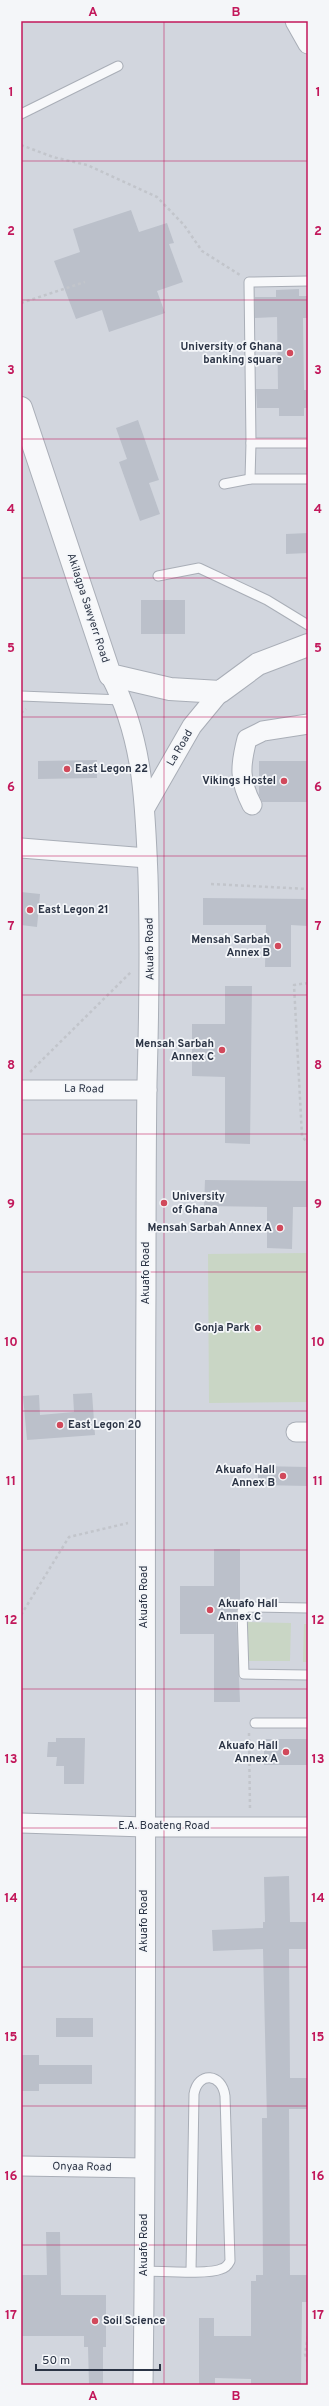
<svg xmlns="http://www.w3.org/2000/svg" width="329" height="2406" font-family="Overpass,sans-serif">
<rect width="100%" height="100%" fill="#e4e7ec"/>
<rect fill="#d2d6de" x="21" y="21" width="287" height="2364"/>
<g fill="#c9d6c5">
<path d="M308,1253V1402L209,1403L208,1254Z"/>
<path d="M248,1622L291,1623L290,1661H247Z"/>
<path d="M304,1624H308V1662H303Z"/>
</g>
<g fill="#bbc0ca">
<path d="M131,210L139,232L167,223L174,243L169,244L183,282L157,291L165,313L109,332L102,310L76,319L54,261L80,252L73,229Z"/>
<path d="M299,289V296H308V318H303L304,390H308V408H304V416H279V408H257L256,389H278L277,317L255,318V297H276V290Z"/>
<path d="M138,420L159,480L149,483L160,514L140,521L119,462L127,459L116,428Z"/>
<path d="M308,533V553L286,554V534Z"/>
<rect x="141" y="600" width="44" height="34"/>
<path d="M97,760V778L38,779V761Z"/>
<path d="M259,761H308V802H262L259,795Z"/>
<path d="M21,892L40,894L37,927L21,925Z"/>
<path d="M203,898L308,899V926L291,925V967H265L266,925H203Z"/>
<path d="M225,986H252L250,1144L225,1143V1077L192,1076V1024H225Z"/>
<path d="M205,1180L308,1181V1207H293L292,1249L267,1248V1207L204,1206Z"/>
<path d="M92,1393L95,1435L27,1440L23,1396L39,1395L40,1415L74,1412L73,1394Z"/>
<path d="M258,1466L308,1467V1486L258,1485Z"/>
<path d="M214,1549H240V1605L236,1611L240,1702H214V1634H180V1586H214Z"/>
<path d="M56,1738H85L84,1784H64V1766H56L57,1757H47L48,1742H56Z"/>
<rect x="264" y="1739" width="44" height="26"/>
<path d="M289,1876L290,1922H308V1949H289L290,2078H308V2109H289L290,2275H308V2302H302L301,2385H251V2379L215,2378V2385H199V2318H214V2336H251V2281H256V2275H263L262,2118H267L263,1949L213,1951L212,1930L263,1928V1922H265L264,1877Z"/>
<rect x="56" y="2018" width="37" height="19"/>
<path d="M21,2055H39V2065H92V2084H39V2091H21Z"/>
<path d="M46,2232H60L61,2295H106V2347H103V2385H89L88,2347H84V2336H21V2275H47Z"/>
</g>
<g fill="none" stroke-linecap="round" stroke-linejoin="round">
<defs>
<g id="service">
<path d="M21,114L118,66"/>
<path d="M308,281L249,282L251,443H308"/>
<path d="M251,443L250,479H308"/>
<path d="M224,484L250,479"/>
<path d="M158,576L199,568L267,600L308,625"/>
<path d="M21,696L122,700"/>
<path d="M308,1608L247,1607L242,1611L244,1674L308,1675"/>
<path d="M255,1723H308"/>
<path d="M145,2271C162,2271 207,2275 221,2269C226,2268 228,2265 230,2261L225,2096C222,2073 198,2071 194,2094L191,2271"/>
</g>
<g id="minor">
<path d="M295,21L308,44"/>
<path d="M110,675C144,739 145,805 148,876C150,945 149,1013 147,1083C146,1152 146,1221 146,1290C144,1655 148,2020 143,2385"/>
<path d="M252,805C239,780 240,766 247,739L263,731L308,724"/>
<path d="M145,808L192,726L220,692"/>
<path d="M21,848L147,858"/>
<path d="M21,1090H147"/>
<path d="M296,1432H308"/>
<path d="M21,1823L145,1827H308"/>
<path d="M21,2166L144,2168"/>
</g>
<path id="tertiary" d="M21,408L110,675L170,689L220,692L258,664L308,645"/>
</defs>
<use href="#service" stroke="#a9aeb7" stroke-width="11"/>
<use href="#minor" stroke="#a9aeb7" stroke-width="21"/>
<use href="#tertiary" stroke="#a9aeb7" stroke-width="24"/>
<g stroke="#c2c5cb" stroke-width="2.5" stroke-dasharray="3 3" stroke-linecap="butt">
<path d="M21,145L53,157L87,165L157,197L184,225L202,251L240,275"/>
<path d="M21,303L85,282"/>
<path d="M21,713L26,709"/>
<path d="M211,884L308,889"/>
<path d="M308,983L294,985L302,1136L308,1144"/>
<path d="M30,1072L132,971"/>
<path d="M21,1615L69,1537L128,1523"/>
<path d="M249,1733L250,1810"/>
<path d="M308,2336L305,2354L308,2363"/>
</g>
<use href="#service" stroke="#f7f8fa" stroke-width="9"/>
<use href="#minor" stroke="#f7f8fa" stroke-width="19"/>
<use href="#tertiary" stroke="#f7f8fa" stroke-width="22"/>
</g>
<path fill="none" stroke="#c2185b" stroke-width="1" stroke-opacity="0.55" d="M164,21V2385M21,161H308M21,300H308M21,439H308M21,578H308M21,717H308M21,856H308M21,995H308M21,1134H308M21,1272H308M21,1411H308M21,1550H308M21,1689H308M21,1828H308M21,1967H308M21,2106H308M21,2245H308"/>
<g fill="#d1495b" stroke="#f4f6f9" stroke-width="1.5">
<circle cx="290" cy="353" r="4"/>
<circle cx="67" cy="769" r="4"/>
<circle cx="284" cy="781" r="4"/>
<circle cx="30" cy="910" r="4"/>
<circle cx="278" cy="946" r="4"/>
<circle cx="222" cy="1050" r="4"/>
<circle cx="164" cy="1203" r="4"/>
<circle cx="280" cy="1228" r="4"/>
<circle cx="258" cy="1328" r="4"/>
<circle cx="60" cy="1425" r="4"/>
<circle cx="283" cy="1476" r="4"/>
<circle cx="210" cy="1610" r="4"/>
<circle cx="286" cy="1752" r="4"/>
<circle cx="95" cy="2321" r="4"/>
</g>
<g text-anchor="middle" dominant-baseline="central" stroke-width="3.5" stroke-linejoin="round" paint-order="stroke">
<g font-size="11" font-weight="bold" fill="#2b3445" stroke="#f4f6f9" text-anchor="end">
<text x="282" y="347">University of Ghana<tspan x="282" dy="13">banking square</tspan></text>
<text x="75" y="769" text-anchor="start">East Legon 22</text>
<text x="276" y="781">Vikings Hostel</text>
<text x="38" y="910" text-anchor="start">East Legon 21</text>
<text x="270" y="940">Mensah Sarbah<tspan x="270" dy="13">Annex B</tspan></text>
<text x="214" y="1044">Mensah Sarbah<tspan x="214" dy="13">Annex C</tspan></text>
<text x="172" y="1197" text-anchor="start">University<tspan x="172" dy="13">of Ghana</tspan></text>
<text x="272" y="1228">Mensah Sarbah Annex A</text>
<text x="250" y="1328">Gonja Park</text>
<text x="68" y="1425" text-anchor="start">East Legon 20</text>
<text x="275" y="1470">Akuafo Hall<tspan x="275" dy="13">Annex B</tspan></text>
<text x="218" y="1604" text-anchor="start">Akuafo Hall<tspan x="218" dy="13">Annex C</tspan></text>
<text x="278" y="1746">Akuafo Hall<tspan x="278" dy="13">Annex A</tspan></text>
<text x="103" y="2321" text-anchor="start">Soil Science</text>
</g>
<g font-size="11" fill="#2b3445" stroke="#f4f6f9">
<text transform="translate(88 608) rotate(72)">Akilagpa Sawyerr Road</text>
<text transform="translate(180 748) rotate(-60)">La Road</text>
<text transform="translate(150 949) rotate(-91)">Akuafo Road</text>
<text transform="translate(84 1089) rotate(1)">La Road</text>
<text transform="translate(146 1273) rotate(-90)">Akuafo Road</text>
<text transform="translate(144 1597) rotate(-90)">Akuafo Road</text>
<text x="164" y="1826">E.A. Boateng Road</text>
<text transform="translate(144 1921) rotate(-90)">Akuafo Road</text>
<text transform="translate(82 2167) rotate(1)">Onyaa Road</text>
<text transform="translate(144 2245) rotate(-90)">Akuafo Road</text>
</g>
</g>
<rect width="329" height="2406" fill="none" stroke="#f4f6f9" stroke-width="44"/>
<path d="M36 2364v6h124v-6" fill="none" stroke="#2b3445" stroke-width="2"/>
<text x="42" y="2364" font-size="12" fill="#2b3445" stroke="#f4f6f9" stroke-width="3" paint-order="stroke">50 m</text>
<rect x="22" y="22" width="285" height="2362" fill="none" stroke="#c2185b" stroke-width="1.5"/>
<g font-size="13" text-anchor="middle" font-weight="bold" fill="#c2185b">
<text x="93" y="16">A</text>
<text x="236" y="16">B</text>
<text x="11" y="96">1</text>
<text x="318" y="96">1</text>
<text x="11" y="235">2</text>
<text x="318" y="235">2</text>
<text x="11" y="374">3</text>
<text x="318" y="374">3</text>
<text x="11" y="513">4</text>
<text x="318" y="513">4</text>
<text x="11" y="652">5</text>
<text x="318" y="652">5</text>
<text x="11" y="791">6</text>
<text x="318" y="791">6</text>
<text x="11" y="930">7</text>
<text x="318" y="930">7</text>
<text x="11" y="1069">8</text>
<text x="318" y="1069">8</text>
<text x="11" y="1208">9</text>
<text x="318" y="1208">9</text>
<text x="11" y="1346">10</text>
<text x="318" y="1346">10</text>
<text x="11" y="1485">11</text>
<text x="318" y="1485">11</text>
<text x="11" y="1624">12</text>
<text x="318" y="1624">12</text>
<text x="11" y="1763">13</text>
<text x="318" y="1763">13</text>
<text x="11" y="1902">14</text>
<text x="318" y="1902">14</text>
<text x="11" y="2041">15</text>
<text x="318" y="2041">15</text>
<text x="11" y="2180">16</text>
<text x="318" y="2180">16</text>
<text x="11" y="2319">17</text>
<text x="318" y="2319">17</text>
<text x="93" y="2400">A</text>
<text x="236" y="2400">B</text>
</g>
</svg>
